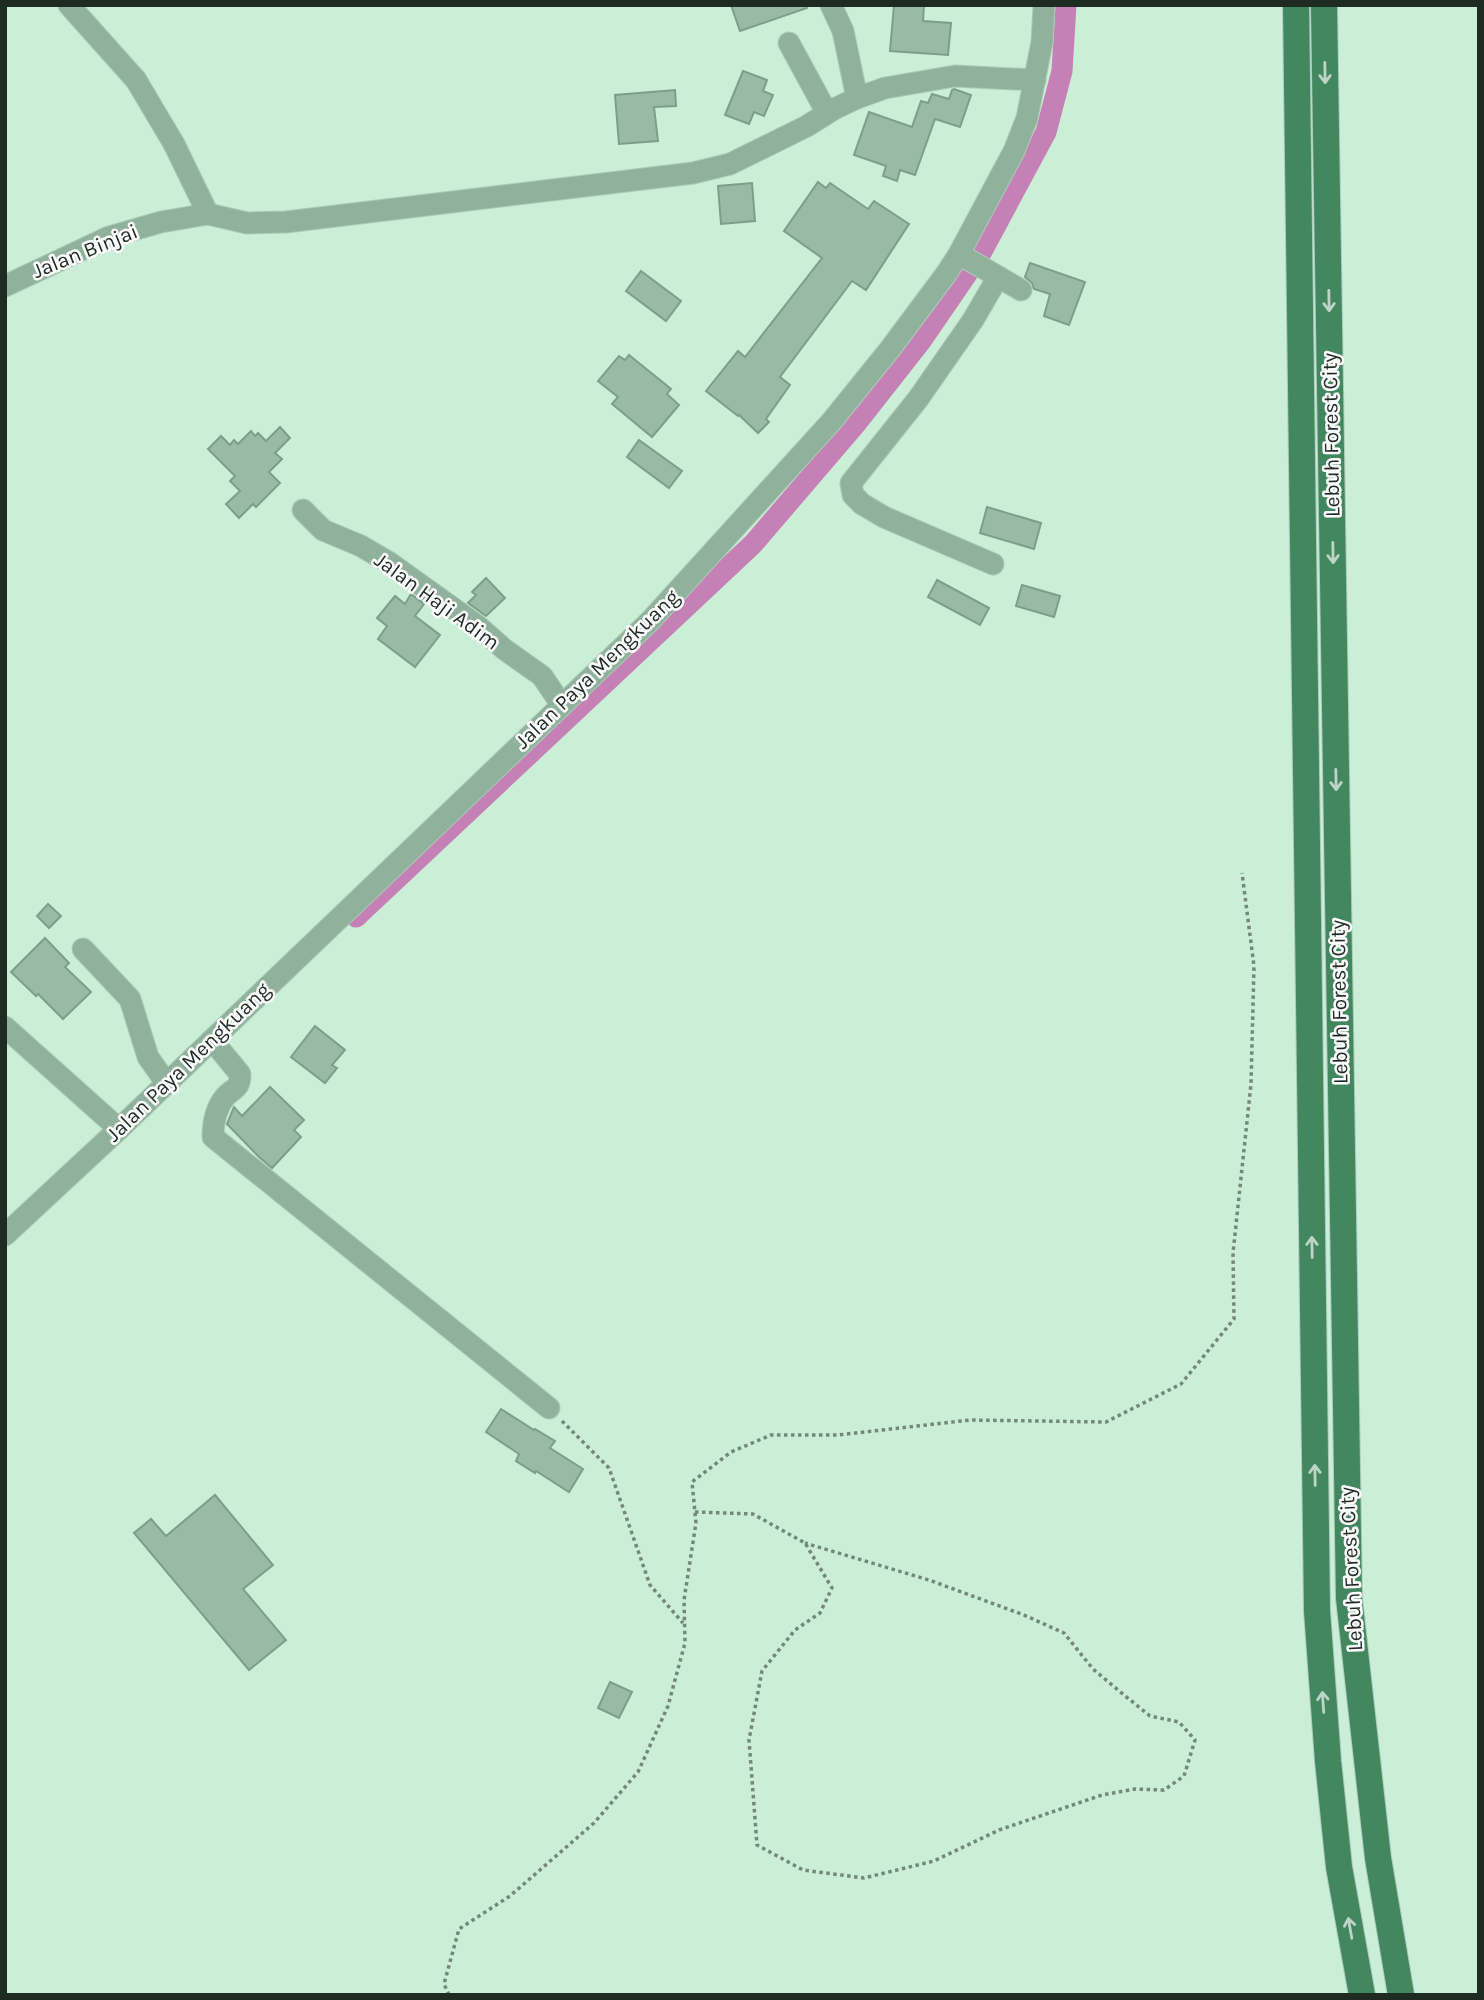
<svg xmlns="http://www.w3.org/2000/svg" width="1484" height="2000" font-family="Karla,sans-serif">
<rect width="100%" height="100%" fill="#cbeed7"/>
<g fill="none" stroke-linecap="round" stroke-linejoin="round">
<path stroke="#c581b6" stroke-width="21" d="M356,917L753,544L855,425L921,341L980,255L1046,132L1062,71L1066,5"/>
</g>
<g fill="#99bba5" stroke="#7d9e89" stroke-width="2">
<path d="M731,5H806L807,8L740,31Z"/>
<path d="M894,5H924L923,21L951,23L948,55L890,51Z"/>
<path d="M743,71L767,80L763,91L773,95L764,116L754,112L749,124L725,115Z"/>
<path d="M954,89L971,95L960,127L935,119L915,175L900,170L897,181L883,176L886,166L854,155L869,112L912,127L921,101L928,103L932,94L949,99L952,90Z"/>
<path d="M675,90L676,106L654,107L658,141L619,144L615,95Z"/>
<path d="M818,182L826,188L830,183L868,209L874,201L909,224L866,290L852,281L780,377L790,385L766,419L769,422L758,433L739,415L738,416L706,391L738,351L745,357L822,258L784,231Z"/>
<path d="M752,183L755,221L721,224L718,186Z"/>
<path d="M1030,263L1085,282L1069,325L1044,316L1050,294L1034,289L1032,283L1025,277Z"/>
<path d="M641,271L681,301L666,321L626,291Z"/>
<path d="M629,355L671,389L667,394L679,405L652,437L612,404L618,397L598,381L619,356L625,360Z"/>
<path d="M280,427L290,438L275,453L282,459L269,472L280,483L256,507L253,504L239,518L226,504L240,491L230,481L235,476L208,449L221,436L230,445L234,440L238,444L251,431L255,436L258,433L266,441Z"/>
<path d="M639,440L682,471L669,488L627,457Z"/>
<path d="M987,507L1041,523L1034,549L980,533Z"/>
<path d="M486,578L505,598L486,616L468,603L476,595L472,592Z"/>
<path d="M937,580L989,608L980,625L928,597Z"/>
<path d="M1022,585L1060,596L1054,617L1016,606Z"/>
<path d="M411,594L424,604L415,616L440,635L415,667L378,639L387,626L377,618L395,596L405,604Z"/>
<path d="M48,904L61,916L49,928L37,916Z"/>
<path d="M45,938L69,963L65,967L91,992L63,1019L38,994L36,996L11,972Z"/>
<path d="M315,1026L345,1050L332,1065L337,1068L325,1083L291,1057Z"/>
<path d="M270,1087L304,1120L294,1130L301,1137L272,1168L259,1157L227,1124L234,1107L242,1116Z"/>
<path d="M501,1409L534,1430L535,1429L555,1441L550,1448L583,1469L569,1492L536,1471L535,1473L516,1461L519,1454L486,1432Z"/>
<path d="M215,1495L273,1565L243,1589L286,1640L249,1670L134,1533L151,1519L166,1536Z"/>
<path d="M610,1682L632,1692L619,1718L598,1708Z"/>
</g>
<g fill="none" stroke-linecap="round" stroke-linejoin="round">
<defs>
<g id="minor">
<path d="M69,5L136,80L174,144L208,214L247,223L286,222L693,173L730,164L807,126L834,109L857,98L885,88L955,76L1035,80"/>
<path d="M831,5L843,31L857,98"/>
<path d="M789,43L827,113"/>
<path d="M959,254L1021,290"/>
<path d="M5,286L109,237L161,222L208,214"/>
<path d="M303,510L323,530L361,546L390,563L478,626L504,649L542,676L561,704"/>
<path d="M993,564L884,517L862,504L853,495L851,483L918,399L973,320L998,277"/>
<path d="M83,949L130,999L148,1057L167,1084"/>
<path d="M5,1027L119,1129"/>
<path d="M212,1040L240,1074C240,1090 234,1087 225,1097C215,1109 213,1123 213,1137L549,1408"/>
<path d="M5,1235L119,1129L651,620L831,422L890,349L946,274L959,254L1014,151L1027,118L1042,42L1044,5"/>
</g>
<g id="major">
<path d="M1296,5L1317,1611L1328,1761L1339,1867L1362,1995"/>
<path d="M1324,5L1349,1598L1378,1858L1401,1995"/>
</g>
</defs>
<use href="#minor" stroke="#accbb7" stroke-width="23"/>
<use href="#major" stroke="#accbb7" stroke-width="28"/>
<g stroke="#72897a" stroke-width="3.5" stroke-dasharray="3.5 3.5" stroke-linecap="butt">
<path d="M562,1421L609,1468L650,1585L683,1623"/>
<path d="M695,1512L753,1514L805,1543L832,1588L820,1613L795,1630L762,1671L749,1740L757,1845L803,1870L864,1878L934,1861L999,1830L1102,1795L1135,1789L1164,1790L1184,1776L1195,1740L1179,1722L1150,1716L1124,1695L1093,1669L1064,1633L1024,1615L929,1580L805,1543"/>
<path d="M449,1995L444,1984L459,1929L510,1896L594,1823L638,1772L668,1706L685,1643L684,1600L696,1523L692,1482L731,1452L771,1435H838L970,1420L1106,1422L1181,1384L1234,1319L1233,1253L1251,1084L1254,966L1242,873"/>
</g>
<use href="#minor" stroke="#90b29c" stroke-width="21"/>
<use href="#major" stroke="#428760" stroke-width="26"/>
</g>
<defs><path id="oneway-shaft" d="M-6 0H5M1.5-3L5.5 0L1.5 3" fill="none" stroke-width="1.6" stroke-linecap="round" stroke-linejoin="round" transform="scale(1.75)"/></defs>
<g stroke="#bdd5c7">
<use href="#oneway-shaft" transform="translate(1325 73) rotate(89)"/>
<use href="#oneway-shaft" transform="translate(1329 301) rotate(89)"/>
<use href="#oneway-shaft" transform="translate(1333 553) rotate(89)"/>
<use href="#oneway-shaft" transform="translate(1336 780) rotate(89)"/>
<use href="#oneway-shaft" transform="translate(1312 1247) rotate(-91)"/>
<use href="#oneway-shaft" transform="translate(1315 1475) rotate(-91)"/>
<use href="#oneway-shaft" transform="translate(1323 1702) rotate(-94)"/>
<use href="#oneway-shaft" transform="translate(1350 1928) rotate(-100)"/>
</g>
<g text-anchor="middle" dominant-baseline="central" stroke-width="5" stroke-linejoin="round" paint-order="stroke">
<g font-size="21" fill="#1e2b23" stroke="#fff">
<text transform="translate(85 251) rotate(-22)">Jalan Binjai</text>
<text transform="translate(1331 435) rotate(-91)">Lebuh Forest City</text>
<text transform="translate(437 601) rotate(36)">Jalan Haji Adim</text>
<text transform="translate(597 669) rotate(-44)">Jalan Paya Mengkuang</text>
<text transform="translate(1339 1002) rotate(-91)">Lebuh Forest City</text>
<text transform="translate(188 1062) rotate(-44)">Jalan Paya Mengkuang</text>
<text transform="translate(1351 1569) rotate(-93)">Lebuh Forest City</text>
</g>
</g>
<rect width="1484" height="2000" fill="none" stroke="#1e2b23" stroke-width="14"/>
</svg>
